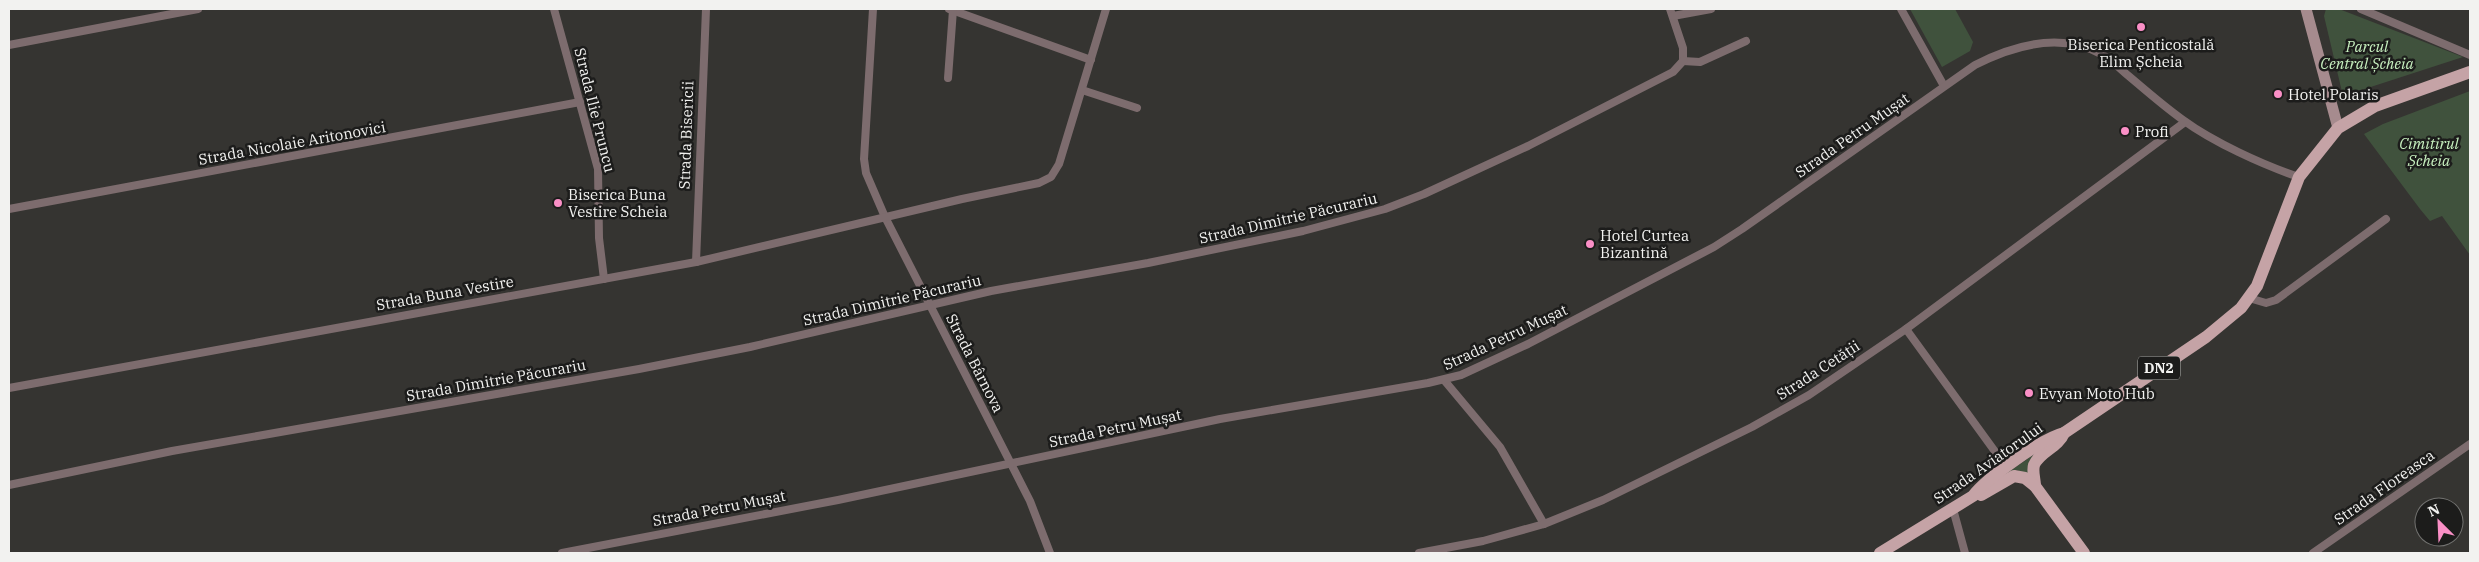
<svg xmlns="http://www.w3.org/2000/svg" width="2479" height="562" font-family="'IBM Plex Serif',serif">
<rect width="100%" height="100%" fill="#353431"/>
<g fill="#40523d">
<path d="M1910,9H1955L1973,42L1970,51L1942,67Z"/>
<path d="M2326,9H2339L2463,57L2343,96L2324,16Z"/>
<path d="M2470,91V255L2442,216L2430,221L2420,209L2364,134L2383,124Z"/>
<path d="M2052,442L2028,464V475L2017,470L2000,478Z"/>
</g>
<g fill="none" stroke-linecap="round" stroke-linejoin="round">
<g stroke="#7d6c6e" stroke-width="8">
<path d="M554,9L598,169L599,238L604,279"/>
<path d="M873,9L864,159L866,173L885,217L1030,501L1050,553"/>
<path d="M949,9L1091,60"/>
<path d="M1670,9L1683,48V61"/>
<path d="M1901,9L1944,86"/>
<path d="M2361,9L2470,55"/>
<path d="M1673,16L1711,9"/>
<path d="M9,45L198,9"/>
<path d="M1683,61L1700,62L1746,41"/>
<path d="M948,78L953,10"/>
<path d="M1082,90L1137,108"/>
<path d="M9,209L580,102"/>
<path d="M696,262L706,9"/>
<path d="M2249,298L2266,303L2276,300L2386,219"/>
<path d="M1906,329L2007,468"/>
<path d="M1444,380L1500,447L1544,524"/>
<path d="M9,388L696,262L962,199L1039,183L1051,177L1059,164L1106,9"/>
<path d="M9,485L172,451L639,369L750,347L991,291L1148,263L1303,231L1385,209L1424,194L1528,146L1673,72L1683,61"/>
<path d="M1953,509L1965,553"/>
<path d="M562,553L838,500L1220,419L1428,383L1461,375L1528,344L1714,247L1742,229L1975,65C2014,45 2062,32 2103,55C2110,59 2117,66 2124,72C2143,88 2162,105 2183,120C2213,142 2263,165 2299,177"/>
<path d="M1419,553L1483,541L1544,524L1603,500L1752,427L1809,395L1906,329L2185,122"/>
<path d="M2313,553L2470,444"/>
</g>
<path stroke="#a68b8e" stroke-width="11" d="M2306,9L2338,128"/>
<g stroke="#c5a3a6" stroke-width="12">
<path d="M2035,486C2035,479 2032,472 2034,465C2040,451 2058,448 2064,433"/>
<path d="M1981,495L2014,476L2025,478L2035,486L2084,553"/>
<path d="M1880,553L1973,496C1987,478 2041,439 2064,433L2206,337L2241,308L2257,286L2299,177L2338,128L2375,106L2470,72"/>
</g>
</g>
<g fill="#fa8fc6" stroke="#1c1c1b" stroke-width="2">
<circle cx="2141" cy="27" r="5"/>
<circle cx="2278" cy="94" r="5"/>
<circle cx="2125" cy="131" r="5"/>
<circle cx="558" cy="203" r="5"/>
<circle cx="1590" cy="244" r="5"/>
<circle cx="2029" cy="393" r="5"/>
</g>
<g text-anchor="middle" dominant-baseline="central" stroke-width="5" stroke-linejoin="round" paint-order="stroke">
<rect fill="#1c1c1b" stroke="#b2b2b0" stroke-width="1" x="2138" y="356.5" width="42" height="23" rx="4"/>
<g font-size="14" font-weight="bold" fill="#f2f2f0">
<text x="2159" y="368">DN2</text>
</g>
<g font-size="15" fill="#f2f2f0" stroke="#1c1c1b" text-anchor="start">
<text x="2141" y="44" text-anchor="middle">Biserica Penticostală<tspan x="2141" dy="17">Elim Șcheia</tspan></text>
<text x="2288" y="94">Hotel Polaris</text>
<text x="2135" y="131">Profi</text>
<text x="568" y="194">Biserica Buna<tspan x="568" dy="17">Vestire Scheia</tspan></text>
<text x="1600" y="235">Hotel Curtea<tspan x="1600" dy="17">Bizantină</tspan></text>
<text x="2039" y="393">Evyan Moto Hub</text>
</g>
<g font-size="15" font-style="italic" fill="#c8f1c0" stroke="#1c1c1b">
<text x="2367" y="46">Parcul<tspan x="2367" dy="17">Central Șcheia</tspan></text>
<text x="2429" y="143">Cimitirul<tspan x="2429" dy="17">Șcheia</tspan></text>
</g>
<g font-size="15" fill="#f2f2f0" stroke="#1c1c1b">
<text transform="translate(595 110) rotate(76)">Strada Ilie Pruncu</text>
<text transform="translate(686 135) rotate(-88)">Strada Bisericii</text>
<text transform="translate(1852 135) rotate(-35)">Strada Petru Mușat</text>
<text transform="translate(292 143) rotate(-10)">Strada Nicolaie Aritonovici</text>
<text transform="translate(1288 218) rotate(-13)">Strada Dimitrie Păcurariu</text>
<text transform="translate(445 293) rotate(-10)">Strada Buna Vestire</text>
<text transform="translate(892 300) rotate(-13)">Strada Dimitrie Păcurariu</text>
<text transform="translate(1505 337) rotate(-25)">Strada Petru Mușat</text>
<text transform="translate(975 363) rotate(63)">Strada Bârnova</text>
<text transform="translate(1818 370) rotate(-33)">Strada Cetății</text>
<text transform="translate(496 380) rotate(-10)">Strada Dimitrie Păcurariu</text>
<text transform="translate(1115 428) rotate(-12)">Strada Petru Mușat</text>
<text transform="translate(1988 463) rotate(-35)">Strada Aviatorului</text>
<text transform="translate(2384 487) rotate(-35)">Strada Floreasca</text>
<text transform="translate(719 508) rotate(-11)">Strada Petru Mușat</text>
</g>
</g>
<rect width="2479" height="562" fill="none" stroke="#f2f2f0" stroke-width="20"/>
<g transform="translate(2439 522) rotate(336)"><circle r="24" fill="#1c1c1b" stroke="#727270"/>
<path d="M0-4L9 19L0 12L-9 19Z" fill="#fa8fc6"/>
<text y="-8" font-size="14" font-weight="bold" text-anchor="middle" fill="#f2f2f0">N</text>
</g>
</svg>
